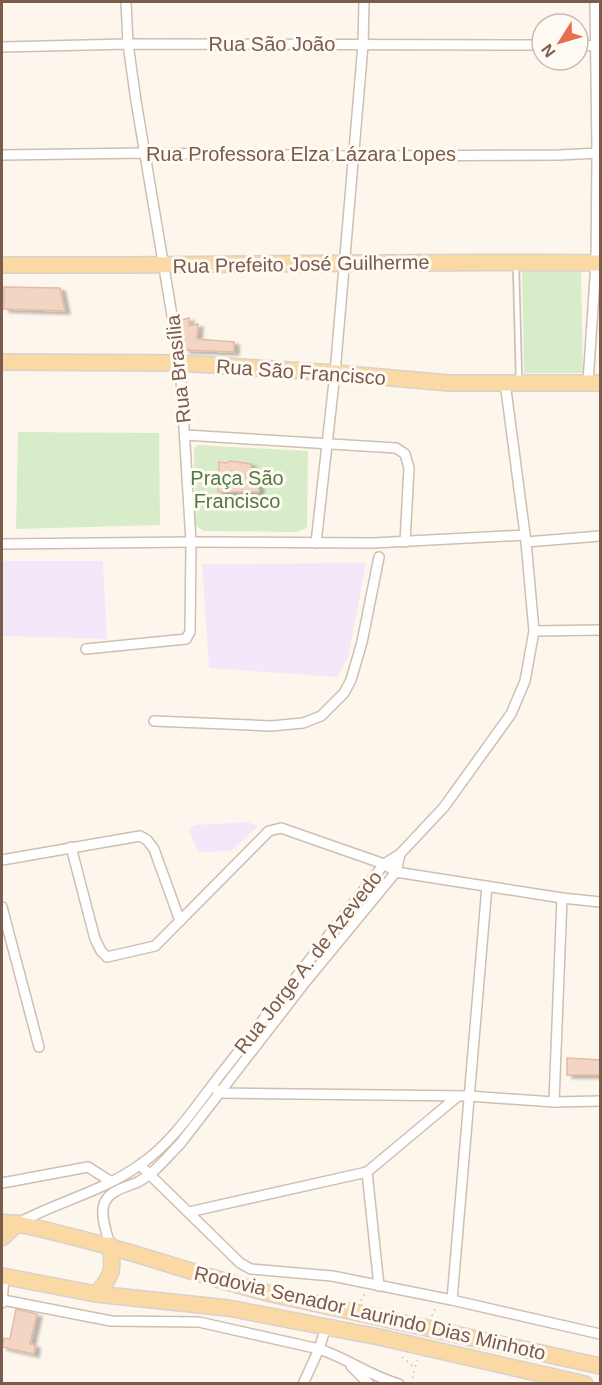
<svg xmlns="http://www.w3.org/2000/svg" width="602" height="1385" font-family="Arial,sans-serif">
<defs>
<filter id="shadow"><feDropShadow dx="5" dy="3" stdDeviation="1.5" flood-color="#0004"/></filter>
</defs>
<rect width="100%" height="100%" fill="#fdf6ec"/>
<g fill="#f3e8fa">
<path d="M2,561H103L107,639L2,636Z"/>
<path d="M366,563L348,658L337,677L209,668L202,564Z"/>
<path d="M248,822L258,826L231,851L198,852L189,830L195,825Z"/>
</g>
<g fill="#d8ecc9">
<path d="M522,271H581L583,373H524Z"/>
<path d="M18,432L159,433L160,525L16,529Z"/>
<path d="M197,445L308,451L307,528L296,532L204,531L195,525L194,449Z"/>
</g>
<g fill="#f3d5c3" stroke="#e6bba3" stroke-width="1.5" filter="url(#shadow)">
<path d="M4,287L60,288L65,311L4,309Z"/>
<path d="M189,318V326L198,324L197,339L234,342V352L185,350L181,320Z"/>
<path d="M230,461L251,464V470H259L258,481L259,492H218L219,462L227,463Z"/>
<path d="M567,1058L600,1060V1075H567Z"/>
<path d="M16,1309L37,1314L30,1344L35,1345L34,1354L2,1347L4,1338L10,1339Z"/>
</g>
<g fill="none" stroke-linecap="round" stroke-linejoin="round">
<defs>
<path id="service" d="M516,266L519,380"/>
<g id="minor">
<path d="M578,45L600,46"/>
<path d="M2,47L128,44L542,45"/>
<path d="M2,155L144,153L352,156L559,155L600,153"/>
<path d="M588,382L596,263L597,153L595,2"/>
<path d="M185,435L396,448L405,454L409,468L405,542"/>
<path d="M526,542L600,536"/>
<path d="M316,543L335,373L363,45L364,2"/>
<path d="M2,544L191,542L373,543L525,535"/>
<path d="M534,631L600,630"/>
<path d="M86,649L186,639L190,632L191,542L180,363L136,101L128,44L126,2"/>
<path d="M154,721L271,726L303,723L321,716L344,693L351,680L362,642L379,557"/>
<path d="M71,847L95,939L101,951L107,957L155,946L269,831L281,828L384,864L396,872L562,898L600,902"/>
<path d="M2,860L140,836L147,840L154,849L180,921"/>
<path d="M2,907L39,1047"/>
<path d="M217,1090L220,1093L469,1096L554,1102L600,1101"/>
<path d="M554,1102L562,898"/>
<path d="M140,1165L240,1263L251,1269L332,1276L452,1300L600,1334"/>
<path d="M367,1172L379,1286"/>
<path d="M2,1183L88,1167L110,1181"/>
<path d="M189,1212L367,1172L458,1096"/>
<path d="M18,1223C57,1202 104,1191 141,1164C176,1140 201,1098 228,1065C280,998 332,931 384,864L400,854L444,807L511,714L525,681L534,631L526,542L505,382"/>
<path d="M110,1245C107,1234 100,1216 104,1204C109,1190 127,1187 138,1182C155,1173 167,1157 180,1144L303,985L396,872L400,854"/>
<path d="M3,1300L111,1321L199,1322L319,1349L303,1384"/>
<path d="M452,1300L487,886"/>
<path d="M2,1303L4,1277"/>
<path d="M326,1327L319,1349C347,1358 370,1376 399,1384"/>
<path d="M351,1366L369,1384"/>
</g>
<g id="primary">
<path d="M2,265C201,266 401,261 600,263"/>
<path d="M2,362L180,363L335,373L449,383H600"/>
<path d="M2,1222C24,1224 46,1230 69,1236C137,1252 203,1277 272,1294L600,1366"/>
<path d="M2,1238L18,1223"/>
<path d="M2,1276L96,1294L228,1308L379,1337L585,1384"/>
<path d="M96,1294C113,1276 114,1269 110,1245"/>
</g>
</defs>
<use href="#service" stroke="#d1beb0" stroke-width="8"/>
<use href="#minor" stroke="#d1beb0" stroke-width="12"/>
<use href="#primary" stroke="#dad1cd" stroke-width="18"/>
<g stroke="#d9b8a5" stroke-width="1.5" stroke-dasharray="1.5 4.5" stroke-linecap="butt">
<path d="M361,1301L366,1292"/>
<path d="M432,1316L436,1307"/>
<path d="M402,1357L414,1367"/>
<path d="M411,1384L417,1360"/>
</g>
<use href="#service" stroke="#fff" stroke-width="4.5"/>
<use href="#minor" stroke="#fff" stroke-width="9"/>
<use href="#primary" stroke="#fbd9a5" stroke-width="15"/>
</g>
<g text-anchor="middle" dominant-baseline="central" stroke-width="6" stroke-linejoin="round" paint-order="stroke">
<g font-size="20" fill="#7a5c4d" stroke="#fffaf3">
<text x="272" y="44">Rua São João</text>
<text x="301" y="154">Rua Professora Elza Lázara Lopes</text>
<text transform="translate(301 264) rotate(-1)">Rua Prefeito José Guilherme</text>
<text transform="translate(178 369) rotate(-96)">Rua Brasília</text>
<text transform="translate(301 372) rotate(4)">Rua São Francisco</text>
<text transform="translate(308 962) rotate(-52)">Rua Jorge A. de Azevedo</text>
<text transform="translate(370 1313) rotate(13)">Rodovia Senador Laurindo Dias Minhoto</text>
</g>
<g font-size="20" fill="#537a41" stroke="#fffaf3">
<text x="237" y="478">Praça São<tspan x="237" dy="23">Francisco</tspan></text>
</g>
</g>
<rect width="602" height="1385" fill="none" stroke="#7a5c4d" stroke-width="6"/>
<g transform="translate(560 42) rotate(233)"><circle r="28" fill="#fffaf3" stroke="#cabbb1" stroke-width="1.5"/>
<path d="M0-4.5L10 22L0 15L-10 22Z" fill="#e76f51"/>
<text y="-9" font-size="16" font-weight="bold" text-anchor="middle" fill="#7a5c4d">N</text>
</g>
</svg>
